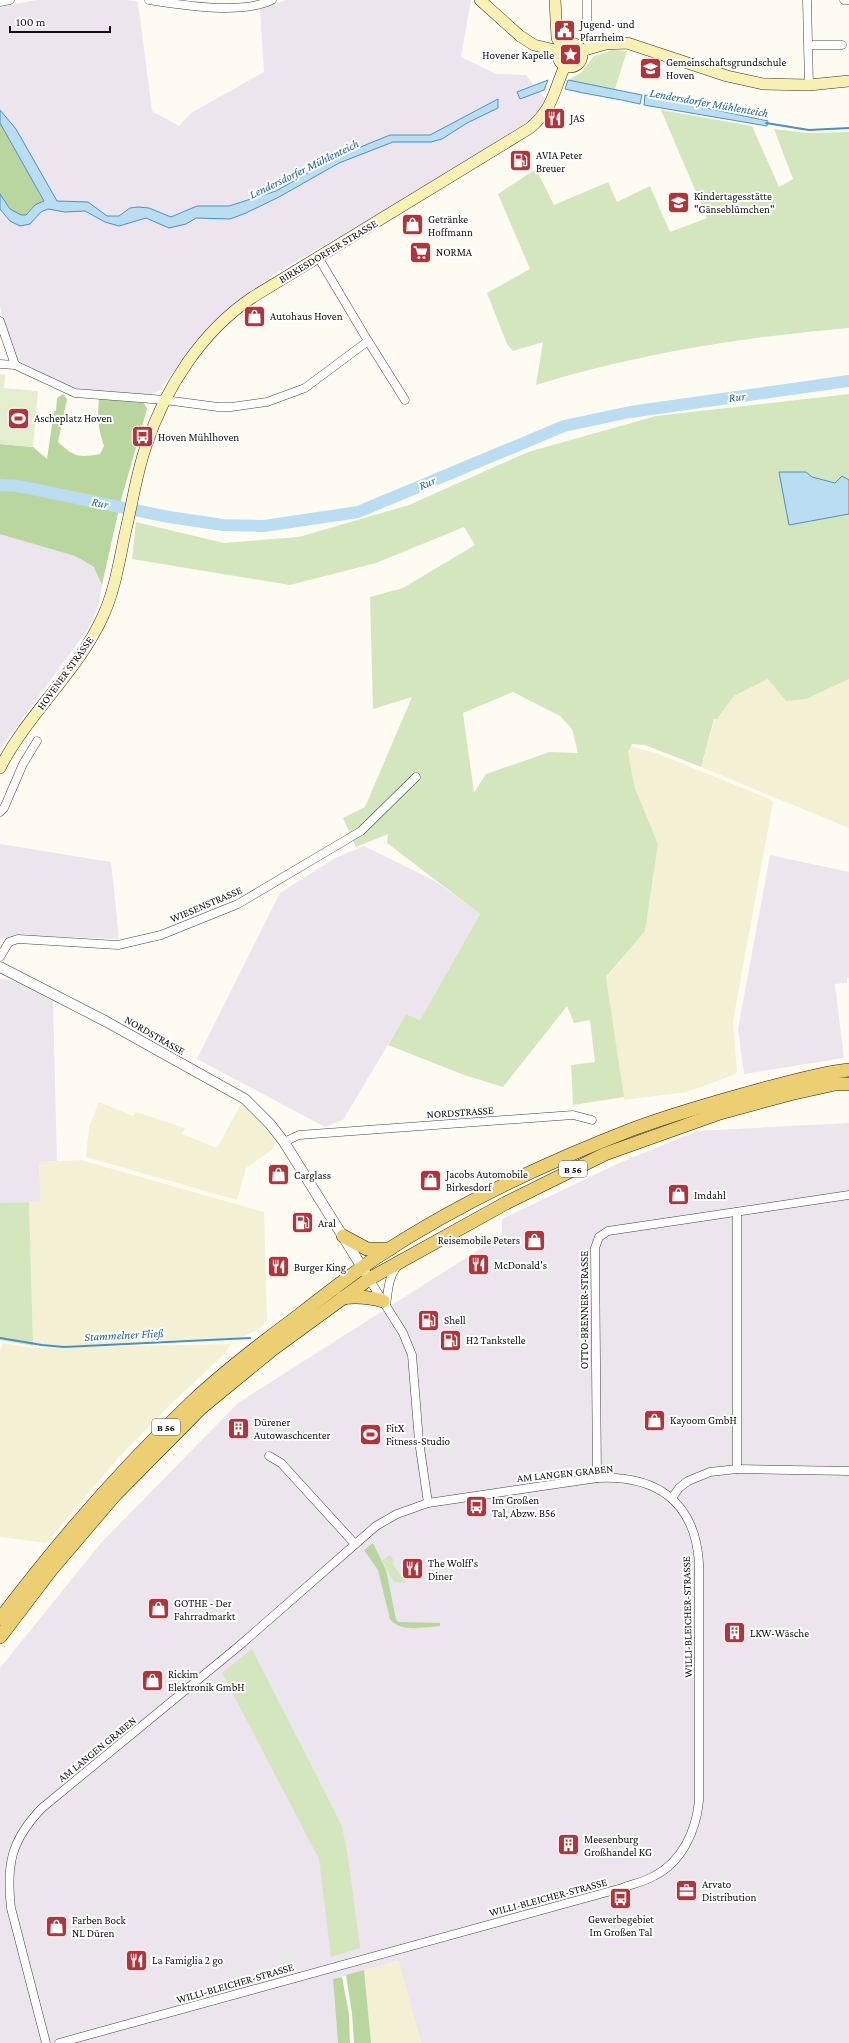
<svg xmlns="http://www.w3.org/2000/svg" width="849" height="2043" font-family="'Crimson Pro',serif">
<rect width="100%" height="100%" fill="#fefcf2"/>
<g fill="#ece5ed">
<path d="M37,0H127L138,2L152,111L179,126L191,113L264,72L260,9L286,0H471L461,57L496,74L526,75L545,98L541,107L526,123L437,180L276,273L244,297L217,319L195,343L159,391L146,396L76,390L17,360L5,329L0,307V7Z"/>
<path d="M0,533L75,556L95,568L102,585L99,604L88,629L0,749Z"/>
<path d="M0,844L111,862L119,939L18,935L8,938H0Z"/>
<path d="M364,846L435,881L480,914L420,1020L406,1014L343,1120L325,1127L197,1059L280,893L337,857Z"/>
<path d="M770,855L849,872V978H847V983L835,984L844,1058L744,1074L738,1029Z"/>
<path d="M0,978L13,981L53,1001L57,1161L39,1162L41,1202L0,1203Z"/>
<path d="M849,1123V2043H421L398,1961L333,1979L338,2043H0V1668L101,1543L238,1403L502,1235V1219L617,1164L697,1131Z"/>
</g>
<g fill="#f3f0d4">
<path d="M768,679L786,701L806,699L849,679V828L701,767L715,719H717L734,696Z"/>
<path d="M630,746L656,753L767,798L773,802L733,1021L737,1071L736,1074L687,1092L624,1100L606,978L645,931L658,844L635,788L628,752Z"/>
<path d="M99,1102L133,1116L136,1112L185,1128L182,1134L217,1148L241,1104L261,1123L276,1143L272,1150L246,1168L237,1200L86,1157L89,1127Z"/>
<path d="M81,1160L264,1212L267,1320L262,1327L243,1337L65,1346L33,1343L29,1203L41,1202L39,1162Z"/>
<path d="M3,1343L33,1348L231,1344L224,1354L170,1405L119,1457L46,1543L0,1537V1352Z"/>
<path d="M399,1961L421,2043H370L364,1970Z"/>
</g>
<g fill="#d3e6be" fill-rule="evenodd">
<path d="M613,50L627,51L615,89L588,86L568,80L582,72L594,56Z"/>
<path d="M661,110L752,126L779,187L793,179L774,129L807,133L849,132V328C744,337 636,354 536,385L543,342L513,351L507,344L487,293L530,269L498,194L536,169L554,205L608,182L617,202L650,186L670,232L707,218Z"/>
<path d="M849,394V679L806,699L786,701L768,679L734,696L717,719H714L701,767L645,745L632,744L628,752L635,788L658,844L645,931L606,977L624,1097L573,1105L571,1065L595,1062L590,1020L574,1023L567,1006L503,1087L464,1075L388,1045L406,1014L420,1020L480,914L387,843L388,834L356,847L343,818L365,807L412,697L373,709L370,597L403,588L475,545L464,527L376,563L290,585L132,559L136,522L224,543L299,537L409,505L528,452L656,416ZM513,692L560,716L572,729L578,753L550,752L486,774L474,793L463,713Z"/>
<path d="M29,1202L33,1343V1346L0,1340V1203Z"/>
<path d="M390,1555L394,1561L392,1563L406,1583L394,1582L382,1560Z"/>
<path d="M252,1649L342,1826L348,1857L360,1948L331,1957L319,1859L222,1673Z"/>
</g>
<g fill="#b8d69e">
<path d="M0,123L44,201L35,205L25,215H21L10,209L0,194Z"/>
<path d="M63,394L67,399L58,442C74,457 78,458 100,454L104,446C98,429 97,416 99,399L144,403L147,409L121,500L102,585L94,567L75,556L0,534V444L33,447L47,459L54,411H56L57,398Z"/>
<path d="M373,1543L386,1570L396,1619L398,1622L440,1623V1626C424,1627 400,1633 390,1619L378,1570L364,1550Z"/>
<path d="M364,1970L371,2043H354L352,2013L346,1975Z"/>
<path d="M342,1977L349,2014L350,2043H338L333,1979Z"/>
</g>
<path fill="#e4eecf" d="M0,374H5L4,388L38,391L33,447L0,444Z"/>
<g fill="#bbddf2" stroke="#4892c3">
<path d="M548,80L544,90L520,99L517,92Z"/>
<path d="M568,80L642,95L640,104C615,98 590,95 565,89Z"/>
<path d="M645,95L768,121L767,126L644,105Z"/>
<path d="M498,99V108L467,123L442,139L431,142H393L339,163L279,197L246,213L230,219L196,218L186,224L169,228L146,218L119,226L105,222L85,211L65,212L48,209L41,212L30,224L20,226L10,221L0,209V194L10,209L21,215H26L35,205L44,201L0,123V110L16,129L57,201L88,202L107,216H119L130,208L138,207L149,208L171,217L197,206H229L276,191L336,157L390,135H430Z"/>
<path d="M779,472H806L812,477L835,483L842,476L849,480V514L789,525Z"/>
</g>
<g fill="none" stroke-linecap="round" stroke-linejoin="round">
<g stroke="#4892c3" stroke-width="2">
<path d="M766,123L809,130L849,128"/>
<path d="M0,1338L42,1345L64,1347L250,1338"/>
</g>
<path stroke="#bbddf2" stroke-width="12" d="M0,485L18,486L169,517L223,525L264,526L358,512L564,426L630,412L849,381"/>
<defs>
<g id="minor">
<path d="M149,0C182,5 241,15 272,0"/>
<path d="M587,0V40L590,48"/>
<path d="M807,0L809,85"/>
<path d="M844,0H849"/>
<path d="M0,2L10,0"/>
<path d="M809,45H842"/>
<path d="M0,321L15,365L75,393L165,400L218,407H231L267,402L305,388L368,341L318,257"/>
<path d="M368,341L405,400"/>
<path d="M0,364L15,365"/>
<path d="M0,812L4,808L23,764L37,741"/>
<path d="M0,957L9,942L18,939L118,945L161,935L238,904L361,831L416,777"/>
<path d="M284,1142L299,1135L573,1115L592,1120"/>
<path d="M369,1279L403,1333L412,1355L419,1441L428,1503"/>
<path d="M386,1306C388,1291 388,1277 398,1265"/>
<path d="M269,1456L281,1463L355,1544"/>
<path d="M737,1469V1212"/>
<path d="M597,1478L595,1248L599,1237L608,1231L849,1195"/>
<path d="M672,1498L679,1488L688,1481L710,1472L737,1469L849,1471"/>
<path d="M46,2043L11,1908C6,1865 11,1840 42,1808L239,1646L376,1526L397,1514L428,1503L597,1478C656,1475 695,1501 699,1563V1801C696,1831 682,1862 654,1876C644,1882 632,1884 622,1888L59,2043"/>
</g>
<path id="tertiary" d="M0,967L107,1022L245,1099L270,1124L284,1142L365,1272"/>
<g id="secondary">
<path d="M480,0L520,36L534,45L559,51"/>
<path d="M555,0L557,38L562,46"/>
<circle cx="570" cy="55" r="12"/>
<path d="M581,51L606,44L627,43L727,76L763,84L809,85L849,81"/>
<path d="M0,768C28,713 78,672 103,616C116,588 120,555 127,525C133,499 137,472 146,446C165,388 202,331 253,297L530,128C554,107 553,92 565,66"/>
</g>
<g id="primary">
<path d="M343,1236L367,1249H390"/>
<path d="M342,1298C357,1296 369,1297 383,1301"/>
<path d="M0,1619C59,1541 122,1468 193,1401C225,1371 259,1345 294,1319C321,1298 349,1276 377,1257C457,1204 545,1163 633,1129C676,1113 719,1101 763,1089C791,1082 820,1073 849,1070"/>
<path d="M0,1637L51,1570L115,1495L201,1408L273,1349L369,1279L506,1203L605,1154L720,1113L790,1094L835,1084H849"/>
</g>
</defs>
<use href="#minor" stroke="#424242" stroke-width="9"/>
<use href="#tertiary" stroke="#424242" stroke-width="11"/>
<use href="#secondary" stroke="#313131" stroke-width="12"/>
<use href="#primary" stroke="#202020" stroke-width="14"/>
<use href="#minor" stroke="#fff" stroke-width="8"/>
<use href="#tertiary" stroke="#fff" stroke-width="10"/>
<use href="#secondary" stroke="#f9f1b3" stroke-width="11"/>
<use href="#primary" stroke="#edcf73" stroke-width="13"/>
</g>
<defs>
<symbol id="civic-square" viewBox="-11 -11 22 22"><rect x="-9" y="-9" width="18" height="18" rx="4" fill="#b53238" stroke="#fff"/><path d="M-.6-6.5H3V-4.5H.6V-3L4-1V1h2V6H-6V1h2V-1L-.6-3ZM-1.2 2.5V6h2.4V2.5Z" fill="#fff"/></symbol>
<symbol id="sight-square" viewBox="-11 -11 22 22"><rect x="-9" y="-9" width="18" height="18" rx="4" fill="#b53238" stroke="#fff"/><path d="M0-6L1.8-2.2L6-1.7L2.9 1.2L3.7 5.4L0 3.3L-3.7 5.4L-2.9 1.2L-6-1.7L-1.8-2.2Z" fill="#fff"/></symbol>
<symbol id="school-square" viewBox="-11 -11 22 22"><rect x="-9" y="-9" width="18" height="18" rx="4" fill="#b53238" stroke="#fff"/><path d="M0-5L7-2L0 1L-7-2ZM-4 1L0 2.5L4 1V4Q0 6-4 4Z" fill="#fff"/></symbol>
<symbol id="restaurant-square" viewBox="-11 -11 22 22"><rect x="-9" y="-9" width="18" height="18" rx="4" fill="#b53238" stroke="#fff"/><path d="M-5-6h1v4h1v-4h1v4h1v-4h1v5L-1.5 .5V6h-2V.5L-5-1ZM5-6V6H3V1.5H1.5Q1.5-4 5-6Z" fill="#fff"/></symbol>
<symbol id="fuel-square" viewBox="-11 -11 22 22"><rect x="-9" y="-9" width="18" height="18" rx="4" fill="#b53238" stroke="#fff"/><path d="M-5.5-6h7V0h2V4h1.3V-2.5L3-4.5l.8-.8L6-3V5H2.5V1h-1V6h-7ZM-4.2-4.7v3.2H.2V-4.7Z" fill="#fff"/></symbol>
<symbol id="shop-square" viewBox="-11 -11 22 22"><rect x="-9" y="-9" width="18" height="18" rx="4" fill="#b53238" stroke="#fff"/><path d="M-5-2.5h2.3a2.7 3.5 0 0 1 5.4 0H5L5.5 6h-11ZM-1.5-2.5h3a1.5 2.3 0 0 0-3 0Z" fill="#fff"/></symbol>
<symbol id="supermarket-square" viewBox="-11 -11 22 22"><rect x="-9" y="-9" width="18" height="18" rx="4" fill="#b53238" stroke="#fff"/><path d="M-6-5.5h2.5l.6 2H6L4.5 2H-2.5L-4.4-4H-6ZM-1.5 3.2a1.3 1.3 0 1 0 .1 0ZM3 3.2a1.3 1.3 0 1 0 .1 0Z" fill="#fff"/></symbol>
<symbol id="stadium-square" viewBox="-11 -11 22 22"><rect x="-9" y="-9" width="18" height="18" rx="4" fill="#b53238" stroke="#fff"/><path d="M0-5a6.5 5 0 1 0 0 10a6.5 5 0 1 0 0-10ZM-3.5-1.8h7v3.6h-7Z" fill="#fff"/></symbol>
<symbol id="bus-square" viewBox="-11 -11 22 22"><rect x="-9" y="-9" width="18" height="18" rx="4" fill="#b53238" stroke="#fff"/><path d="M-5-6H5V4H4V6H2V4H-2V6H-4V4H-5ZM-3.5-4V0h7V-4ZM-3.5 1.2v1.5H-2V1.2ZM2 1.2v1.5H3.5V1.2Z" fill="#fff"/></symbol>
<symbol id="building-square" viewBox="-11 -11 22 22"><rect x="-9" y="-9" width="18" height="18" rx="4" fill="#b53238" stroke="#fff"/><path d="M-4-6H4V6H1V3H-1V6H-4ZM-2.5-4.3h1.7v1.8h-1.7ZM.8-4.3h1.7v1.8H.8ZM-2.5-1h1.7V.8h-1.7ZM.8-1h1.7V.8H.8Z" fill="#fff"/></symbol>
<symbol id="office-square" viewBox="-11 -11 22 22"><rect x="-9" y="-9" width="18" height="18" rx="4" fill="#b53238" stroke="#fff"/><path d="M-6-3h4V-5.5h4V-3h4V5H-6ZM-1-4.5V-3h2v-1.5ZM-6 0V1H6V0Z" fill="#fff"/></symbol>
</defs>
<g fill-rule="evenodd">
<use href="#civic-square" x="552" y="18" width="25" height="25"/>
<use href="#sight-square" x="558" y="42" width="25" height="25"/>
<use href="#school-square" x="638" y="56" width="25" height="25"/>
<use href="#restaurant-square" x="542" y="106" width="25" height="25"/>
<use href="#fuel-square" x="508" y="148" width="25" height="25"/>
<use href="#school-square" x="666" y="190" width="25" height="25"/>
<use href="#shop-square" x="400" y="212" width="25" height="25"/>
<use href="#supermarket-square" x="408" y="240" width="25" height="25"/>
<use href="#shop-square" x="242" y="304" width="25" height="25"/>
<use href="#stadium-square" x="6" y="406" width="25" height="25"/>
<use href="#bus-square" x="130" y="424" width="25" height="25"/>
<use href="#shop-square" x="266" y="1162" width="25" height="25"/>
<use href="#shop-square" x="418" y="1168" width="25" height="25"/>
<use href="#shop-square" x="666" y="1182" width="25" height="25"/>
<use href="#fuel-square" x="290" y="1210" width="25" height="25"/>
<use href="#shop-square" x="522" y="1228" width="25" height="25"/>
<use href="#restaurant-square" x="466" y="1252" width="25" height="25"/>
<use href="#restaurant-square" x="266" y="1254" width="25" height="25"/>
<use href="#fuel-square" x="416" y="1308" width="25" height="25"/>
<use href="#fuel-square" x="438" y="1328" width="25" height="25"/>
<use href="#shop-square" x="642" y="1408" width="25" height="25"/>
<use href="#building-square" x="226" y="1416" width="25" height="25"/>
<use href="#stadium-square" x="358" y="1422" width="25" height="25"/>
<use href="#bus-square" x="464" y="1494" width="25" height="25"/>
<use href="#restaurant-square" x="400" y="1556" width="25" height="25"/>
<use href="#shop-square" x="146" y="1596" width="25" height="25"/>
<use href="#building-square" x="722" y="1620" width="25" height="25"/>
<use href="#shop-square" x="140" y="1668" width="25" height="25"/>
<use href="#building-square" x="556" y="1832" width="25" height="25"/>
<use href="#office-square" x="674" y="1878" width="25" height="25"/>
<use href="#bus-square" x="608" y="1886" width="25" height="25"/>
<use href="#shop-square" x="44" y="1914" width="25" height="25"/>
<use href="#restaurant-square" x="124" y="1948" width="25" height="25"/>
</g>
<g text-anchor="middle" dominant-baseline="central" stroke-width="4" stroke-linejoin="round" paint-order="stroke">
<g fill="#fff" stroke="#575757" stroke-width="1">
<rect x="559" y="1161" width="28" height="16" rx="3"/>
<rect x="152" y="1419" width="28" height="16" rx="3"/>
</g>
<g font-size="10" font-weight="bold" fill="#0f0f0f">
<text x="573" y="1169">B 56</text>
<text x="166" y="1427">B 56</text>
</g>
<g font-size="11" fill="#0f0f0f" stroke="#fff" text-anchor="start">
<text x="580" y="24">Jugend- und<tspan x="580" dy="13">Pfarrheim</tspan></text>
<text x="554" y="55" text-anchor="end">Hovener Kapelle</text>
<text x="666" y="62">Gemeinschaftsgrundschule<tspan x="666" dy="13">Hoven</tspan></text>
<text x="570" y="118">JAS</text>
<text x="536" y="155">AVIA Peter<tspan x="536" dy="13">Breuer</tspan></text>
<text x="694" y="196">Kindertagesstätte<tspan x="694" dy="13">"Gänseblümchen"</tspan></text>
<text x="428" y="219">Getränke<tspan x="428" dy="13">Hoffmann</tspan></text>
<text x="436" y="252">NORMA</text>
<text x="270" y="316">Autohaus Hoven</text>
<text x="34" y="418">Ascheplatz Hoven</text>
<text x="158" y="437">Hoven Mühlhoven</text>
<text x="446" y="1174">Jacobs Automobile<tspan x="446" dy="13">Birkesdorf</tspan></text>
<text x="294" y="1175">Carglass</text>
<text x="694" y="1195">Imdahl</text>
<text x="318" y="1223">Aral</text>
<text x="520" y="1240" text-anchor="end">Reisemobile Peters</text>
<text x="494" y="1265">McDonald's</text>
<text x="294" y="1267">Burger King</text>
<text x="444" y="1320">Shell</text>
<text x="466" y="1340">H2 Tankstelle</text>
<text x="670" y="1420">Kayoom GmbH</text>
<text x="254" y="1422">Dürener<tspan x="254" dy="13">Autowaschcenter</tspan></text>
<text x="386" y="1428">FitX<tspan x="386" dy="13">Fitness-Studio</tspan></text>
<text x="492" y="1500">Im Großen<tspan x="492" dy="13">Tal, Abzw. B56</tspan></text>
<text x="428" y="1563">The Wolff's<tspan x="428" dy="13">Diner</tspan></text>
<text x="174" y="1603">GOTHE - Der<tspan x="174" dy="13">Fahrradmarkt</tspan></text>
<text x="750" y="1633">LKW-Wäsche</text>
<text x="168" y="1674">Rickim<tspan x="168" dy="13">Elektronik GmbH</tspan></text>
<text x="584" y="1839">Meesenburg<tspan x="584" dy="13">Großhandel KG</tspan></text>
<text x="702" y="1884">Arvato<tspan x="702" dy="13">Distribution</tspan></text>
<text x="621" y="1919" text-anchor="middle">Gewerbegebiet<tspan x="621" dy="13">Im Großen Tal</tspan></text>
<text x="72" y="1920">Farben Bock<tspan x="72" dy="13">NL Düren</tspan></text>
<text x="152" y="1960">La Famiglia 2 go</text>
</g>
<g font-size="11" fill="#0f0f0f" stroke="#fff">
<text transform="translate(328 251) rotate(-31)">BIRKESDORFER STRASSE</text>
<text transform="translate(65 673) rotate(-54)">HOVENER STRASSE</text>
<text transform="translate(206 904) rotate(-23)">WIESENSTRASSE</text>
<text transform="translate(155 1035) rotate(30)">NORDSTRASSE</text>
<text transform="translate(460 1112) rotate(-4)">NORDSTRASSE</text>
<text transform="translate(584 1310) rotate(-90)">OTTO-BRENNER-STRASSE</text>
<text transform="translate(565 1473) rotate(-6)">AM LANGEN GRABEN</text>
<text transform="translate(687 1617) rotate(-91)">WILLI-BLEICHER-STRASSE</text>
<text transform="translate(97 1749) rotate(-39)">AM LANGEN GRABEN</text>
<text transform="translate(548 1897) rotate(-15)">WILLI-BLEICHER-STRASSE</text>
<text transform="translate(235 1983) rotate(-16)">WILLI-BLEICHER-STRASSE</text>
</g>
<g font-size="12" font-style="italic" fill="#226598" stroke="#fff">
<text transform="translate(709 103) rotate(10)">Lendersdorfer Mühlenteich</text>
<text transform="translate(304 169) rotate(-26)">Lendersdorfer Mühlenteich</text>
<text transform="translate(737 397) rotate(-8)">Rur</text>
<text transform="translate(427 483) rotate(-23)">Rur</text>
<text transform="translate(100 503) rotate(12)">Rur</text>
<text transform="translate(124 1335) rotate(-3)">Stammelner Fließ</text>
</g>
</g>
<path d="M10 26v6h100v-6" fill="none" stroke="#0f0f0f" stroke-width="2"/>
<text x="16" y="26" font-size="12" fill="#0f0f0f" stroke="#ffffff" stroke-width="3" paint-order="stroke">100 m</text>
</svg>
